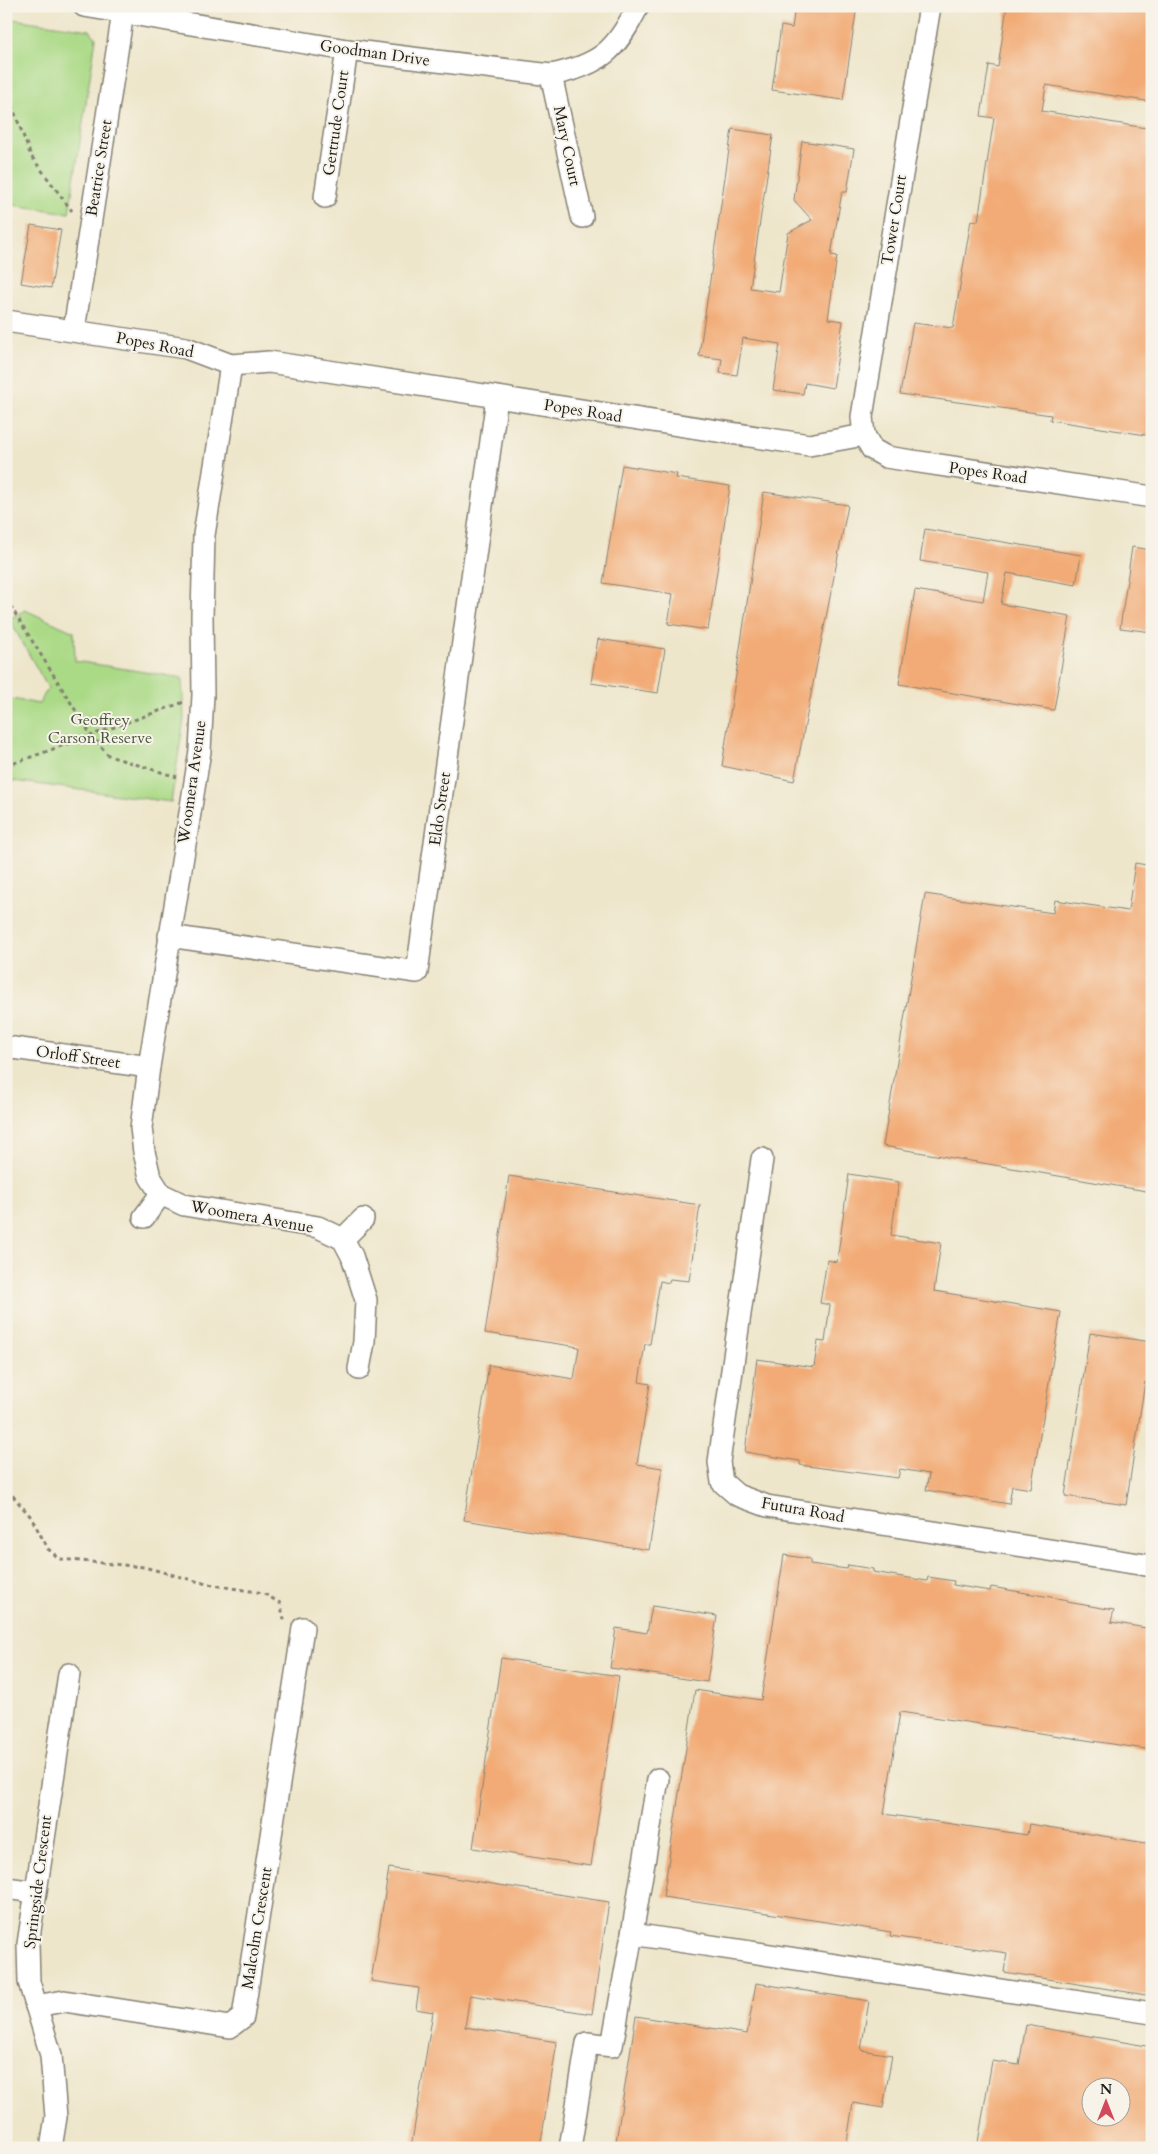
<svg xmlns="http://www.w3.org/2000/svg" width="1158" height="2154" font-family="Cardo,serif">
<rect width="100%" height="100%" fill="#f7f3e8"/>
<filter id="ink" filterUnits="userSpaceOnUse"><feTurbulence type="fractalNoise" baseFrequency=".02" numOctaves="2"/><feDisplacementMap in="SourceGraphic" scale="10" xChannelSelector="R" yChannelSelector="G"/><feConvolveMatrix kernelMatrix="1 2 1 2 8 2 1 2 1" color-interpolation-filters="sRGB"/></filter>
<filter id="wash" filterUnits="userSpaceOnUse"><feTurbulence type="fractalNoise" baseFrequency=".0096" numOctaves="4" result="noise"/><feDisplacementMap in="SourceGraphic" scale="20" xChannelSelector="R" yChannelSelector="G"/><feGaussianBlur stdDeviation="1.12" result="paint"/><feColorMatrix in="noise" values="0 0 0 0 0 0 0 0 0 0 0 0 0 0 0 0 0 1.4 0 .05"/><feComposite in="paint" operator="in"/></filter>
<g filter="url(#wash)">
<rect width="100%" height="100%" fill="#eee6cb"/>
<g fill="#abda87" stroke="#647b52">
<path d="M6,18L90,30L96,38L69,213L6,204Z"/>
<path d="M25,610L74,632L75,661L182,678L184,719L171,802L6,780V698L39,704L48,688L9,619Z"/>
</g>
<g id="blocks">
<g fill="#f2ab76" fill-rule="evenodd">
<path d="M795,6H857L843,100L772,90L781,26L792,28Z"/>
<path d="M1007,6H1152V102L1046,85L1042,111L1152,129V436L1050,420L1051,415L900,394L913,323L953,328L971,220L978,221L994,118L981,116L989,65L998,67Z"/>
<path d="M732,129L773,135L750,288L779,292L788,233L812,220L794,200L802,141L854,149L847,192H842L831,255L837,256L828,319L843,321L833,388L805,383L803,394L773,390L780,344L743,338L737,375L720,373L722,359L699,356Z"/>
<path d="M31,225L61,230L51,288L21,283Z"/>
<path d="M622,465L677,474L676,478L730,486L708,630L668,624L673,594L603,583Z"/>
<path d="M764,492L848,505L794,781L722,766Z"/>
<path d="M925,529L1081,555L1076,585L1007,573L1001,604L1070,616L1054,710L899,684L915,590L983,601L988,572L920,561Z"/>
<path d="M1132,547L1152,550V632L1120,628Z"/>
<path d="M598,639L665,649L658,693L591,683Z"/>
<path d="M1135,863L1152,866V1192L883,1146L925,894L1053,913L1055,900L1128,911Z"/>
<path d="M849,1174L899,1182L891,1235L941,1243L934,1291L1061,1312L1031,1489L1012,1486L1009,1504L926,1490L929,1474L900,1469L898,1478L800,1465V1461L745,1452L757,1359L814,1367L818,1341L825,1342L830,1305L820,1303L827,1260L837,1262Z"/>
<path d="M509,1176L700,1205L689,1281L670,1279L669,1283L660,1281L650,1344H645L639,1382L650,1384L637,1464L662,1468L649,1550L464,1520L489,1365L574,1379L579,1347L485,1333Z"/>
<path d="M1090,1333L1152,1342V1383L1145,1382L1126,1505L1065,1496Z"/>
<path d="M784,1555L810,1559V1564L847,1569L848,1565L873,1569V1572L927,1581L928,1577L954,1581L953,1585L990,1591L991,1587L1068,1600L1067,1602L1114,1610L1111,1622L1152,1629V1750L900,1712L884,1814L1027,1835L1029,1824L1152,1844V1996L1004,1972L1007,1953L890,1936L891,1932L663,1897L695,1690L761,1700Z"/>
<path d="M652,1606L717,1616L707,1682L610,1668L616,1628L647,1633Z"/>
<path d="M501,1658L619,1676L591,1866L473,1848Z"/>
<path d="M389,1868L609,1902L592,2014L470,1995L465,2027L557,2042L540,2148H411L433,2012L416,2009L419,1988L371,1981Z"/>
<path d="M756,1983L869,2001L861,2050L892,2055L883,2108L853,2103L846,2148H615L636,2016L747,2034Z"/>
<path d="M1026,2025L1152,2047V2148H977L992,2061L1019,2065ZM1090,2086H1120V2116H1090Z"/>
</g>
</g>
</g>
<g filter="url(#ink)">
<use href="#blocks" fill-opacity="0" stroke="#858174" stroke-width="1"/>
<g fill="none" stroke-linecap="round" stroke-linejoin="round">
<defs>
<g id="minor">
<path d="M84,6L347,50L551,75C600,65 616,51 638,6"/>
<path d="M551,75L582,217"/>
<path d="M325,197L347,50"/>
<path d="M6,321L186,348L231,365L269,362L809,445L864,435L872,449L886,457L1152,497"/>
<path d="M74,330L124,6"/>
<path d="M231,365L204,535L202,617L203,695L200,751L149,1067L141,1128L144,1152L150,1177L161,1194L184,1205L318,1227L343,1239L352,1256L366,1300L364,1342L359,1369"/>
<path d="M864,435L862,417L867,386L930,6"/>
<path d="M169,936L417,972L497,398"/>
<path d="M6,1047L149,1067"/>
<path d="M762,1159L719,1462L722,1482L737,1495L767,1506L1152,1566"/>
<path d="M144,1217L161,1194"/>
<path d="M343,1239L363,1219"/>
<path d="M658,1779L632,1934L1152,2013"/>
<path d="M6,1888L35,1892"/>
<path d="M36,2006L64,2001L230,2027L243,2017L303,1628"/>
<path d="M51,2148L56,2117L51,2055L29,1982L28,1944L69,1674"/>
<path d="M570,2148L587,2043L612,2046L632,1934"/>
</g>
</defs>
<use href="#minor" stroke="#858174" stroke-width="24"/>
<g stroke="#858174" stroke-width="3" stroke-dasharray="4 4" stroke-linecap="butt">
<path d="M6,90L31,156L72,211"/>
<path d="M6,599L91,735L109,756L177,777"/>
<path d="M6,766L184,702"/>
<path d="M6,1491L12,1495L31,1517L48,1549L60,1559L144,1567L207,1584L263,1593L280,1603L285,1623"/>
</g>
<use href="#minor" stroke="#fff" stroke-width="21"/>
</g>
</g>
<g text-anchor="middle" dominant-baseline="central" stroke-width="4" stroke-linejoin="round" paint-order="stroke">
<g font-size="16" fill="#1c1c1c" stroke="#f7f3e8">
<text transform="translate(375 53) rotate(8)">Goodman Drive</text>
<text transform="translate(336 123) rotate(-82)">Gertrude Court</text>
<text transform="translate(567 146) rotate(78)">Mary Court</text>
<text transform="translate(99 168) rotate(-81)">Beatrice Street</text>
<text transform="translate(894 220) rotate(-81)">Tower Court</text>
<text transform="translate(155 345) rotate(11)">Popes Road</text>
<text transform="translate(583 411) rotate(9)">Popes Road</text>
<text transform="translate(988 473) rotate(8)">Popes Road</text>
<text transform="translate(192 782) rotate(-82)">Woomera Avenue</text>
<text transform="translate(440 809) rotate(-82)">Eldo Street</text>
<text transform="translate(78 1057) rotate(8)">Orloff Street</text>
<text transform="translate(252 1217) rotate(10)">Woomera Avenue</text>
<text transform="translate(803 1510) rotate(10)">Futura Road</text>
<text transform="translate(38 1882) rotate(-83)">Springside Crescent</text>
<text transform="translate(257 1928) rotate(-81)">Malcolm Crescent</text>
</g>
<g font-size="16" fill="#47553c" stroke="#f7f3e8">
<text x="100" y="720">Geoffrey<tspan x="100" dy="18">Carson Reserve</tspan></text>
</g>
</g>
<rect width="1158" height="2154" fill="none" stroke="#f7f3e8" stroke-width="25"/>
<g transform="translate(1106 2102)"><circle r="24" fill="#f7f3e8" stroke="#9f9d96"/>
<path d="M0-4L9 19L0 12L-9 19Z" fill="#d1495b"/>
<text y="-8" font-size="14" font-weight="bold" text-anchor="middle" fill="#1c1c1c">N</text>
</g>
</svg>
